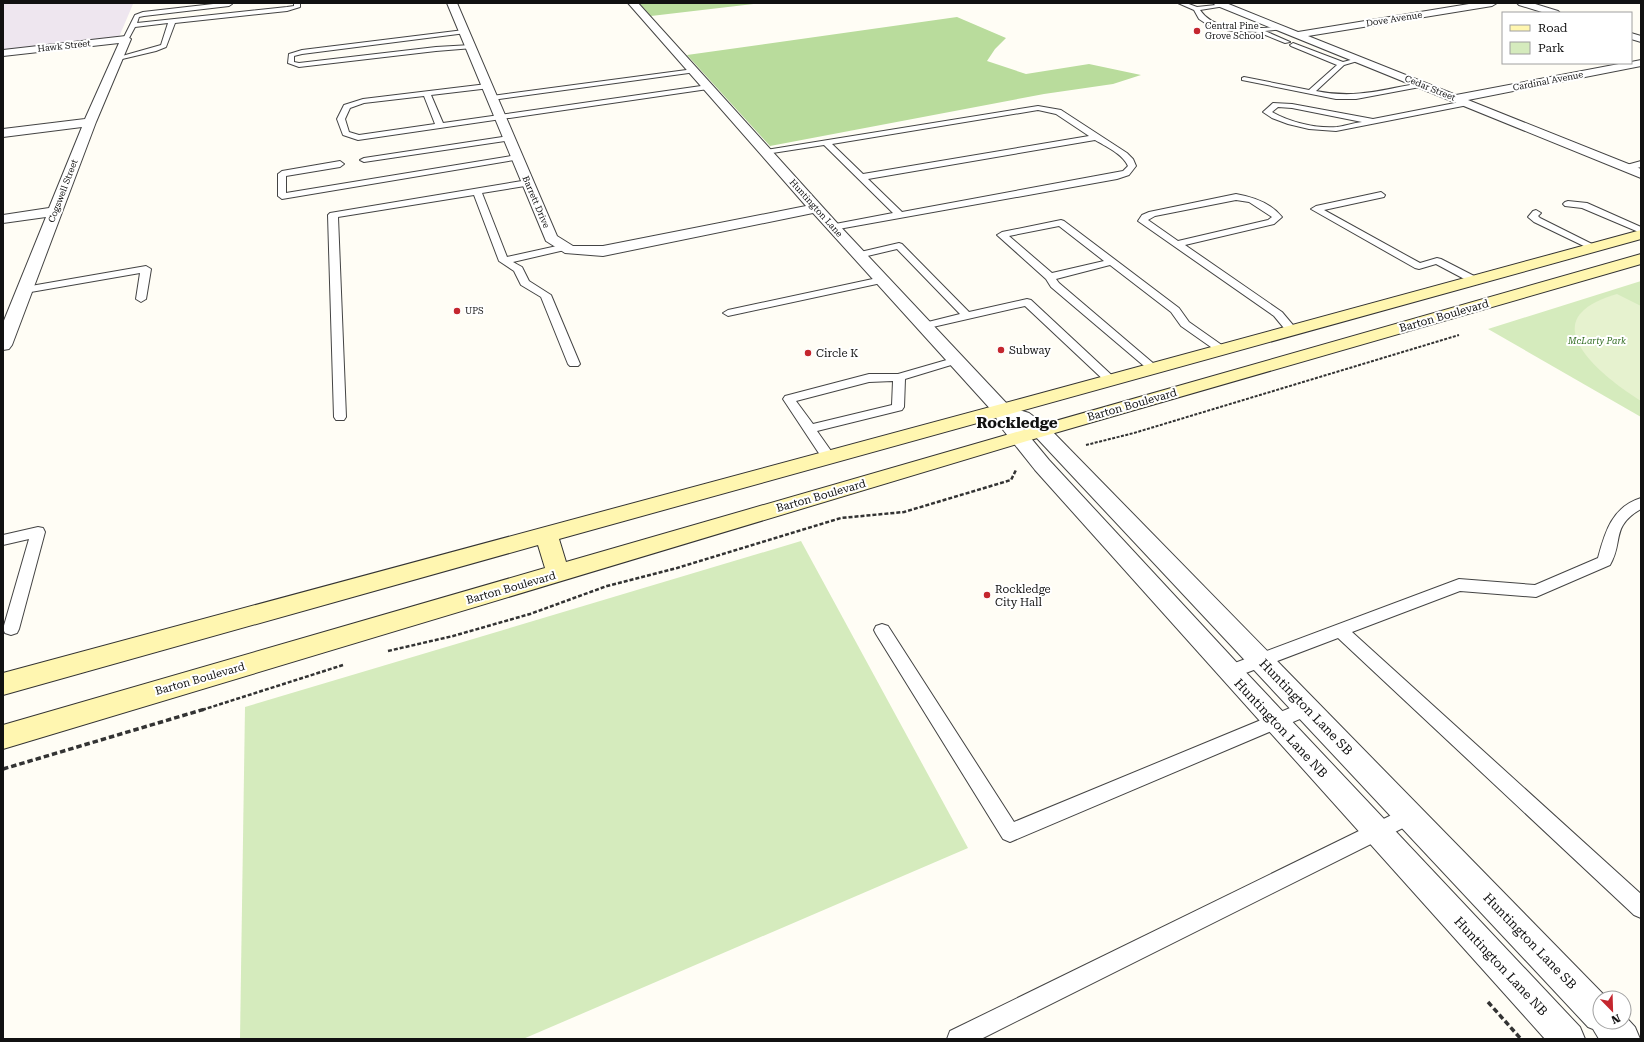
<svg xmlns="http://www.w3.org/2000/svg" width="1644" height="1042" font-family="'Roboto Serif',serif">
<rect width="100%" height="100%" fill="#fffdf5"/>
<path fill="#eee6ef" d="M3,3H139L133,4L119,37L3,50Z"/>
<g fill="#d5ebbd">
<path d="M1641,281V417L1488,329Z"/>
<path d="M801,541L968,848L523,1039H240L245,707Z"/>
</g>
<g fill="#b9dc9c">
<path d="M639,3H762L651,16Z"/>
<path d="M957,17L1006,38L995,49L987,61L1026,74L1089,64L1141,75L1113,84L1044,94L770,146L687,55Z"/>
</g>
<path fill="#e6f2cf" d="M1617,294L1641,306V401C1620,388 1556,344 1580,314C1589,303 1604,298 1617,294Z"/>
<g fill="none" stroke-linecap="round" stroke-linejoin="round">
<defs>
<g id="lane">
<path d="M222,3L232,4L229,6L144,16L139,17L137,23L287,7L294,6V3H300V7L287,11L175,23L166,47L156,51L118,60L115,58L161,45L168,23L135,27L128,40H124L123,39L135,15L143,12Z"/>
<path d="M1178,3H1186L1197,7L1225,4V6L1200,10C1213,29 1240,29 1261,28C1268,28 1276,26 1283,27V29L1265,31L1290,42L1285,43L1258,32L1234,31L1219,29L1208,25L1199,19L1194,10Z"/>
<path d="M464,30L467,32L466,33L302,54L294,56V62L299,63L436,47L471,45L473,46V48L436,51L299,67L288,63L289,54L302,50Z"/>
<path d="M1293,43L1343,62L1358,58L1361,60L1344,65L1316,91C1355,99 1382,90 1420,83L1424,85L1420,87L1356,99H1336L1242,80V78L1244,77L1309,90L1337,65L1291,46L1290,45Z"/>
<path d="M694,69L697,71L696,72L492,100L488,98L492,96Z"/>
<path d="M487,84L491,86L490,88L431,95L443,123L708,85L712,87L708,89L358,140L343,135L337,119L344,105L363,99ZM424,96L435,124L359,135L349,132L345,119L350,108L364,103Z"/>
<path d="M1465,101H1468V105L1336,131L1309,129L1288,124L1272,118L1263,112L1273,103L1292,104L1373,119ZM1278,107L1292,108L1362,122C1353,123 1345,126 1337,127C1316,129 1290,122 1272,112Z"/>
<path d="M1038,106L1061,110L1127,153L1133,159L1136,166L1129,175L1117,179L833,230L830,229L828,227L830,225L893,213L824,145L766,154L762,152L766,150ZM1038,110L1056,114L1089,136L863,174L832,144ZM1095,140C1105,146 1123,154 1128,166L1123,171L902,212L868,179Z"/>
<path d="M509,136H512V140L364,162L360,160L364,158Z"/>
<path d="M517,155H520L521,157L520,159L282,199L278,196V174L282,171L340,161L344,164L340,167L286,176V193Z"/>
<path d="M1641,161V167L1626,171L1622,168L1623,166Z"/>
<path d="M528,180L531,181L532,183L531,185L482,193L507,257L566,244L571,247L569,249L513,262L522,267L529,281L551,295L580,364L578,366H570L568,364L541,297L521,285L514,271L499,261L474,195L338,217L346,417L344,420H336L334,417L328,215L330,213Z"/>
<path d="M1381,192L1385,195L1384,197L1324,210L1420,263L1437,258L1441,259L1478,278L1479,280L1478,282H1470L1436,264L1419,269L1415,268L1311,209L1316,206Z"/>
<path d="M1236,194C1253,197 1271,203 1282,217L1274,224L1185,245L1282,312L1298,331L1296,333H1288L1274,316L1138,221L1142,215L1149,212ZM1236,200L1249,202L1272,217L1268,220L1178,241L1148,220L1155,216Z"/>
<path d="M1568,201L1587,203L1641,227V233L1582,208L1565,206L1563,204L1565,202Z"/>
<path d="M1536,210L1541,213L1538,216L1540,218L1598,247L1596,249H1590L1534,222L1528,217L1533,211Z"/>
<path d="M1061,220L1064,221L1179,308L1189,322L1226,348L1228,350L1226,352H1218L1181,326L1171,312L1110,265L1056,279L1059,283L1160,369L1158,371H1150L1051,287L1046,279L997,235L1002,232ZM1059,226L1104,261L1052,273L1009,236Z"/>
<path d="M899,243L902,244L969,312L1027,299L1031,300L1118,381L1116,384H1108L1025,306L924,329L920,328L919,326L920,324L960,314L897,249L859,258L854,255L856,253Z"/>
<path d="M146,266L151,269L146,299L141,302L136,299L140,273L25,293L20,290L25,287Z"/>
<path d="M882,277L886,278L887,280L886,282L728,316L723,313L728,310Z"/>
<path d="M957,357L961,358L963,360L961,362L905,379L904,407L902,410L817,431L836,458L834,461L829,462L824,461L783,399L785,396L869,374H898ZM893,381L892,405L813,424L796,401L869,382Z"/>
<path d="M1641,498V509C1610,527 1624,541 1610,565L1536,597L1460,591L1352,632L1641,894V918L1634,915L1338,638L1230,679L1224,677L1222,672L1224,667L1459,579L1535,585L1598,558C1605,532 1612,507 1641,498Z"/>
<path d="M38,527L43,528L45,532L19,629L17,633L11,635L5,633L3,629L29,539L3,545V535Z"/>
<path d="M882,624L888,626L1014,822L1302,703L1308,701L1314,703L1316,708L1314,713L1010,842L1003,839L876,634L874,630L876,626Z"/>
<path d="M1410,806L1417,809L1419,815L1417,821L981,1039H947L950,1031Z"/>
</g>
<g id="street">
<path d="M447,3H457L557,236L573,246H603L806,206L628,3H638L838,224L1010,407L1029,413L1048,427L1607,998H1600V1022H1624V1015L1635,1027L1640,1039H1599L1593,1029L1588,1027L1034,435L1020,425L1049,460L1239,665L1580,1027L1585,1039H1545L1035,470L1000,426L994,413L813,213L603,256L565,253L546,241Z"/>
<path d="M1213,3H1226L1298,32L1475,3H1497L1492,6L1308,36L1456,95L1624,63H1631V62L1641,60V66L1468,100L1641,169V178L1215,5Z"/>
<path d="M1517,3H1532L1558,11L1560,13H1545L1519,5Z"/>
<path d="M1631,33L1641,36V42L1631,39Z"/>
<path d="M126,36L131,39L96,122L12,345L9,349L3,350V323L46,217L3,223V215L49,208L82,127L3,137V129L85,119L119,43L3,56V50Z"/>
</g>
<path id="secondary" d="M1641,230V239L559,539L566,562L1013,433L1641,254V264L1027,441L3,749V725L545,568L538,545L3,695V673L1020,399Z"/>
</defs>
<use href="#lane" stroke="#444" stroke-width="2"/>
<use href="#street" stroke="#444" stroke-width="2"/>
<use href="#secondary" stroke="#333" stroke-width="2"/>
<path stroke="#333" stroke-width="2" stroke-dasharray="3 1.5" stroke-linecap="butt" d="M1086,445L1134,433L1459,335"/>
<g stroke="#333" stroke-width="2.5" stroke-dasharray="4 2" stroke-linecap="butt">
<path d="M388,651L453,636L530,614L607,586L677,568L841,518L904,512L1011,480L1016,470"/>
<path d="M202,710L343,665"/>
</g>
<g stroke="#333" stroke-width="3.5" stroke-dasharray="5.5 3" stroke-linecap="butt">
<path d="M3,769L205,709"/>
<path d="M1488,1002L1521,1039"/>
</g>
<use href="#lane" fill="#fff" fill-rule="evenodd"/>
<use href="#street" fill="#fff" fill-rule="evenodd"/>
<use href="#secondary" fill="#fff6b0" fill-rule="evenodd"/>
</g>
<g fill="#c4262e" stroke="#fff" stroke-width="1.5">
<circle cx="1197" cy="31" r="4"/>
<circle cx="457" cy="311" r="4"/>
<circle cx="1001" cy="350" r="4"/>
<circle cx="808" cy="353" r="4"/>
<circle cx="987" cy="595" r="4"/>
</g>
<g text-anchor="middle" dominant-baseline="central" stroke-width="4" stroke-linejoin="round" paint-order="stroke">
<g font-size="9" fill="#111" stroke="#fff">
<text transform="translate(1394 19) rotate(-9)">Dove Avenue</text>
<text transform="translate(64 46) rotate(-6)">Hawk Street</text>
<text transform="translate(1548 81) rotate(-11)">Cardinal Avenue</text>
<text transform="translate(1430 88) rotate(22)">Cedar Street</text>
<text transform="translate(63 191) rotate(-69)">Cogswell Street</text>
<text transform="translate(536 202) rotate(67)">Barrett Drive</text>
<text transform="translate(816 208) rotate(48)">Huntington Lane</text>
</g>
<g font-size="9" fill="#111" stroke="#fff" text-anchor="start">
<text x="1205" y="26">Central Pine<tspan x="1205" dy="10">Grove School</tspan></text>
<text x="465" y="311">UPS</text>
</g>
<g font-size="9" font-style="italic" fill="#2f6b1f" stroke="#fff">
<text x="1597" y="341">McLarty Park</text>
</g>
<g font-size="11" fill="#111" stroke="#fff">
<text transform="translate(1444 316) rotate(-16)">Barton Boulevard</text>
<text transform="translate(1132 405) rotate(-16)">Barton Boulevard</text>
<text transform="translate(821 496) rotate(-16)">Barton Boulevard</text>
<text transform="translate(511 588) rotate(-16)">Barton Boulevard</text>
<text transform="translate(200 679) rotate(-16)">Barton Boulevard</text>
</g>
<g font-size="11" fill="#111" stroke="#fff" text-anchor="start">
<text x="1009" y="350">Subway</text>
<text x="816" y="353">Circle K</text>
<text x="995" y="589">Rockledge<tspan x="995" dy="13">City Hall</tspan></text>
</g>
<g font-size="13" fill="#111" stroke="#fff">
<text transform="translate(1306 707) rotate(46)">Huntington Lane SB</text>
<text transform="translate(1281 728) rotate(47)">Huntington Lane NB</text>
<text transform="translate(1530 941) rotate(46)">Huntington Lane SB</text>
<text transform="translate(1501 966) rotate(47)">Huntington Lane NB</text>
</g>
<g font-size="15" font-weight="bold" fill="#111" stroke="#fff">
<text x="1017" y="423">Rockledge</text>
</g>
</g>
<rect width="1644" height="1042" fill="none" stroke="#111111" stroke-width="8"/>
<rect x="1502" y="12" width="130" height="52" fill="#ffffff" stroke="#a0a0a0"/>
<rect x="1510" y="25" width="20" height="6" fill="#fff6b0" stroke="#a0a0a0"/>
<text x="1538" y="32" font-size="12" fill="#111111">Road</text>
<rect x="1510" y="42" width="20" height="12" fill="#d5ebbd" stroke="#a0a0a0"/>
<text x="1538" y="52" font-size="12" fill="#111111">Park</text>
<g transform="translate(1612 1010) rotate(157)"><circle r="19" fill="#ffffff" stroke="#a0a0a0"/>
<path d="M0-3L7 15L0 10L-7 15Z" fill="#c4262e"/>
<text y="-6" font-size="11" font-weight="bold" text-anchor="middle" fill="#111111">N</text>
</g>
</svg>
